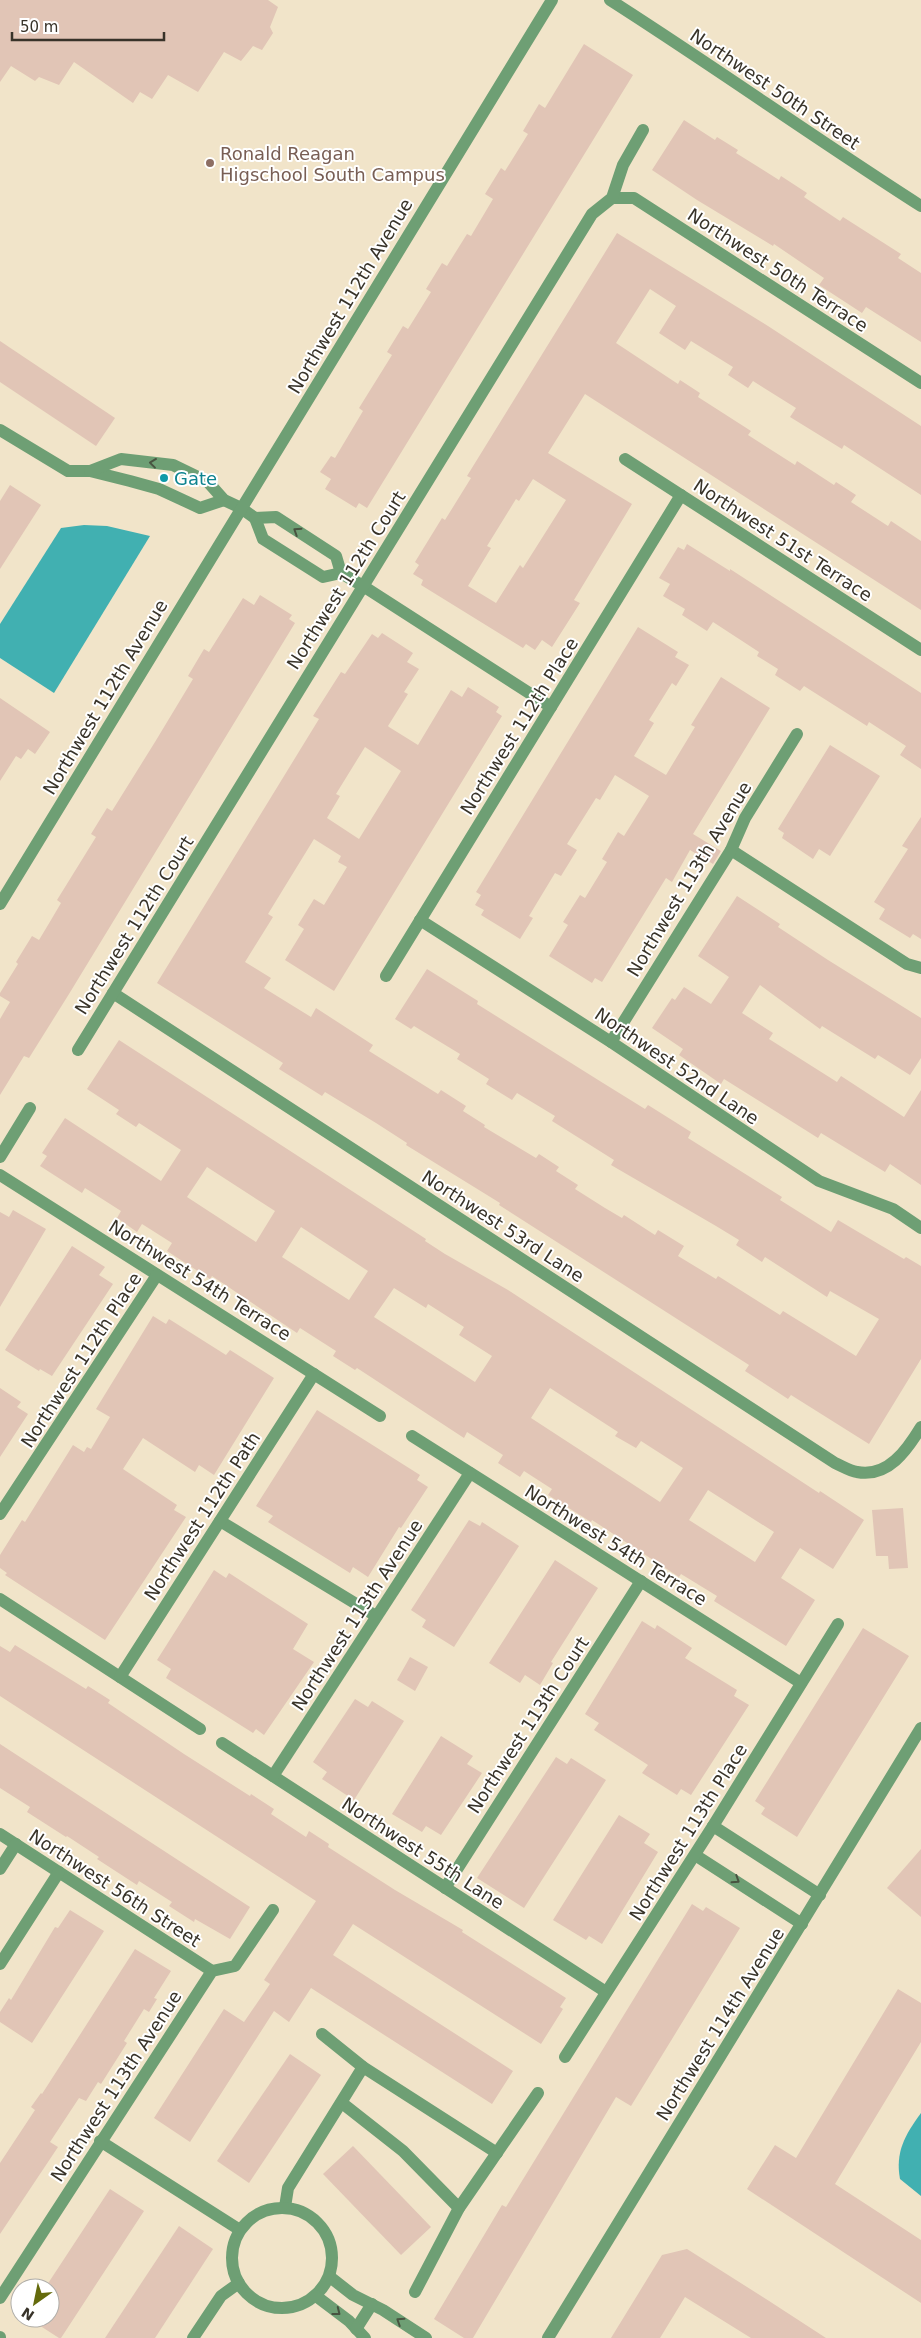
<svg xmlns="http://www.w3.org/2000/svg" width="921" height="2338" font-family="'DejaVu Sans',sans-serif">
<rect width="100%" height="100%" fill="#f1e4c9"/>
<g fill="#41b0b1">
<path d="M84,525L107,526L150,536L54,693L0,658V624L61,528Z"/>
<path d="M921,2113V2196L900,2179C895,2152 905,2135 921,2113Z"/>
</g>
<g fill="#e1c5b6" fill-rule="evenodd">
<path d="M0,0H268L278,7L270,27L273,33L262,50L253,46L241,61L224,52L198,92L168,75L152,99L140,92L133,103L74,62L59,85L39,77L35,81L11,66L0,82Z"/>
<path d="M584,44L633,75L367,508L359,503L356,508L325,489L331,479L320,472L331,456L335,458L363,411L359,408L392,355L387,352L403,326L408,329L431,292L426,289L442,263L447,266L467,234L471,236L493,199L485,194L501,168L505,171L528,134L523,131L539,104L545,108Z"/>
<path d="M684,120L715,140L717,137L738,150L736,153L779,180L781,176L807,193L804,197L840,221L843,217L901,254L898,258L921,273V342L866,307L862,313L819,285L824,278L774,244L773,246L697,200L652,170Z"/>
<path d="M617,233L768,326L921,426V495L844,445L842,449L790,417L796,408L753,381L748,388L728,375L733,367L691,341L685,350L659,333L676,306L650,289L616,343L678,384L680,380L700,393L698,397L751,431L748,435L795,465L797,461L834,485L836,482L856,495L851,502L888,526L891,521L921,541V610L585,394L548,453L632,504L574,600L580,603L552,647L542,640L535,650L526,644L523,648L421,585L423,580L413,574L419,565L415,562L442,518L445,520L471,478L467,476ZM533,479L566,500L523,568L520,565L496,603L468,586L491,548L487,546L516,499L519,501Z"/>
<path d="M0,341L115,418L96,446L0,382Z"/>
<path d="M10,485L41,505L0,569V501Z"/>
<path d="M687,544L730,571V569L921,693V769L900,755L906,746L869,722L867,726L804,686L800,691L775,675L778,669L757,656L759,652L713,622L707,631L682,615L685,609L663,596L670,584L659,578L678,547L684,550Z"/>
<path d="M260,595L292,615L289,619L295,623L69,994L29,1058L24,1056L0,1095V1019L10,1002L0,996V993L18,964L16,962L32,936L39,940L51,920L61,903L57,900L96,837L91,834L107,808L112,811L155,742L193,679L188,676L204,649L209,652L243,598L254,605Z"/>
<path d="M638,627L678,652L675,657L689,665L676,686L672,683L649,720L654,723L634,756L666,775L695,727L691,725L721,677L770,708L693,834L721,851L713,864L690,850L672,882L666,878L602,982L595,978L592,983L549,956L568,925L563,922L580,895L585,898L607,862L602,859L618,832L624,836L649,796L615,775L600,800L596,798L567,844L577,850L561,876L555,873L529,916L533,918L520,939L481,915L484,910L475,905L481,895L476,892Z"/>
<path d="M382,633L413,653L407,662L419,669L404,692L408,694L388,726L389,727L418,745L451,690L462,697L468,687L499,707L496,712L502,716L334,991L285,960L304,929L298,925L314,899L324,905L347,867L338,862L341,856L314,839L268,914L273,917L245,962L271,978L264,988L311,1017L316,1008L373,1045L369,1051L438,1094L441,1090L466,1106L463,1111L485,1125L484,1127L536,1158L539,1154L559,1167L556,1171L578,1185L575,1189L605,1208L622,1218L624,1215L655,1235L658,1230L684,1246L678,1256L716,1279L718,1276L780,1315L783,1311L856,1356L879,1319L830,1291L827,1297L765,1257L762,1262L736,1245L739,1240L716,1226L611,1165L614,1160L552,1121L555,1116L517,1093L512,1100L486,1084L489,1079L457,1059L460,1054L414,1026L411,1029L395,1019L427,969L478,1001L477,1004L603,1083L645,1109L648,1105L691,1132L688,1138L782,1197L780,1200L831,1232L838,1220L904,1259L906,1257L921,1266V1359L869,1444L791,1395L788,1399L745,1371L749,1365L499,1205L500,1203L406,1145L407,1143L376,1123L325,1092L322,1096L279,1069L283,1063L157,983L319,719L313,716L341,672L345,674L372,634L378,638ZM365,747L401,771L359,839L327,818L340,796L336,794Z"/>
<path d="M0,698L50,732L35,754L28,749L21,759L16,756L0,781Z"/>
<path d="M830,745L880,776L830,856L819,849L813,859L782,838L784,833L778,829Z"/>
<path d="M921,817V939L913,934L910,938L879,919L885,909L874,902L908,849L902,846Z"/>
<path d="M737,896L780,924L778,927L828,960L921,1018V1058L910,1075L878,1055L875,1059L822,1026L820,1029L760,985L742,1013L773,1033L769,1039L837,1082L841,1076L904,1117L921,1090V1185L890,1164L885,1172L821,1133L818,1138L724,1079L721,1084L679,1055L683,1049L652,1028L672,998L675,1000L684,987L711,1004L729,977L698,956Z"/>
<path d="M119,1040L426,1239L425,1241L445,1254L508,1290L819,1493L820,1491L864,1520L833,1569L800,1548L781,1578L815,1600L786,1646L714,1601L717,1596L681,1574L679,1577L592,1520L591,1522L548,1495L552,1489L524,1471L520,1477L498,1463L503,1455L467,1432L464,1438L357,1368L355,1370L333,1356L336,1351L300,1328L297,1333L212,1276L210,1279L167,1251L172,1243L142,1224L137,1232L117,1218L121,1211L85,1188L82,1193L40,1166L47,1156L42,1153L65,1118L161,1181L181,1150L139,1123L136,1127L116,1114L119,1110L87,1089ZM207,1167L275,1211L256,1242L187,1197ZM301,1227L368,1271L349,1300L282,1257ZM394,1288L426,1308L428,1304L464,1327L459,1335L492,1356L475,1382L374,1317ZM550,1388L618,1432L615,1436L636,1448L641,1441L683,1468L660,1502L531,1418ZM708,1490L774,1532L755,1562L689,1520Z"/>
<path d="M13,1210L46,1229L0,1307V1212L9,1217Z"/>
<path d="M72,1246L105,1267L99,1275L113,1284L52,1376L40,1369L39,1371L5,1350Z"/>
<path d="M153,1316L166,1324L169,1319L226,1355L230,1350L274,1378L214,1475L199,1465L195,1472L143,1438L123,1469L177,1505L174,1510L186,1517L105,1640L5,1575L7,1573L0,1568V1555L22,1520L25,1522L73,1445L84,1452L87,1447L91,1449L110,1417L96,1409Z"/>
<path d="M0,1388L21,1402L17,1407L28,1414L0,1457Z"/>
<path d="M317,1410L420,1475L417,1480L428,1487L401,1528L399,1527L368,1577L353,1567L350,1573L268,1522L273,1516L256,1506Z"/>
<path d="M903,1508L908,1568L889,1569L888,1556H876L872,1510Z"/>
<path d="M469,1520L480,1526L482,1522L519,1546L454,1647L422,1627L426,1620L411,1610Z"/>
<path d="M555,1560L598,1588L551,1662L553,1663L540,1685L525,1675L520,1683L489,1663Z"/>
<path d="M214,1570L226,1578L229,1573L308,1624L293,1649L314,1662L264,1735L256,1729L253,1733L166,1678L171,1669L157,1660Z"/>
<path d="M642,1621L655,1629L657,1625L692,1648L685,1658L737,1690L734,1696L749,1705L691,1795L681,1789L677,1795L642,1773L648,1765L594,1730L599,1723L585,1714Z"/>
<path d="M863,1628L909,1656L797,1837L761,1814L765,1808L755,1801Z"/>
<path d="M15,1645L86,1689L88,1686L110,1700L108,1703L184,1754L250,1796L251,1794L274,1809L271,1814L306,1837L309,1831L329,1844L328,1847L395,1890L463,1930L462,1932L566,1998L560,2007L563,2009L541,2044L353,1924L333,1955L513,2071L492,2104L311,1988L289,2022L274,2011L190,2142L154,2118L224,2009L244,2022L270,1984L264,1980L316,1901L0,1696V1646L10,1652Z"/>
<path d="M410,1657L428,1667L415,1691L397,1680Z"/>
<path d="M355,1699L368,1707L372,1701L404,1721L354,1800L322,1779L327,1772L313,1762Z"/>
<path d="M441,1736L473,1756L467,1764L482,1773L441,1835L426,1826L422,1832L392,1814Z"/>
<path d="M0,1744L250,1907L230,1939L195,1919L194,1922L169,1906L172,1902L139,1881L137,1885L97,1859L99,1857L67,1836L66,1837L27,1812L30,1807L0,1788Z"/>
<path d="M556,1757L567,1764L571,1758L606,1780L524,1908L477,1878Z"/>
<path d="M619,1815L650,1834L644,1843L658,1852L602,1944L589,1936L586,1940L553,1920Z"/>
<path d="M921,1849V1917L887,1888Z"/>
<path d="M692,1904L703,1911L706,1907L740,1928L631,2106L616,2097L473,2338H464L434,2319L502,2205L506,2207Z"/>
<path d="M70,1910L104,1931L32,2043L0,2022V2012L9,1998L11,2000L55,1927L58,1928Z"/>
<path d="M135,1949L171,1971L154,1998L157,1999L149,2012L144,2009L124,2041L127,2043L101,2084L98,2082L86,2101L79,2098L50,2142L58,2147L0,2234V2163L35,2110L31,2107L41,2093L42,2094Z"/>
<path d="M898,1989L921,2003V2042L835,2184L921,2240V2303L747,2189L775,2145L796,2158Z"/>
<path d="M290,2054L321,2075L249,2183L217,2161Z"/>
<path d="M353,2146L431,2227L401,2255L323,2174Z"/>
<path d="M110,2189L144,2211L61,2338H59L28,2318H50V2288H45Z"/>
<path d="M179,2226L213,2249L155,2338H105Z"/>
<path d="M687,2249L766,2299L826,2338H751L685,2297L660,2338H611L662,2255Z"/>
</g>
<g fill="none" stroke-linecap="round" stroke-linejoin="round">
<g stroke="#6e9f74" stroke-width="12">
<path d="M610,0C715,67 816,139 921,206"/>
<path d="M612,198H634L921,383"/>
<path d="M0,430L68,471H90L130,481L159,489L200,508L224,500"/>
<path d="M625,459L921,650"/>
<path d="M90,471L121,459L173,465L208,482L224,500L241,508L255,518L276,517L336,556L341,573"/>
<path d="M255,518L263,539L323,577L341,573L363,586L551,707"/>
<path d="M731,850L907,964L921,968"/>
<path d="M0,904L552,0"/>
<path d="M420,920L611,1042L819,1181L893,1209L921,1228"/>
<path d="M386,976L681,495"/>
<path d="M113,993L835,1463C842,1466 850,1471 857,1472C888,1478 907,1450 921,1427"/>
<path d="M611,1042L731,850L745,818L797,734"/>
<path d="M78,1050L592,214L612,198L623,165L643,130"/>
<path d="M0,1157L30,1108"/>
<path d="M0,1175L380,1416"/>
<path d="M412,1436L801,1683"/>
<path d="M0,1514L157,1275"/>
<path d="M220,1521L376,1616"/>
<path d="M0,1599L200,1729"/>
<path d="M120,1677L314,1374"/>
<path d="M222,1743L606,1992"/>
<path d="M273,1776L470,1473"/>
<path d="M713,1826L820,1895"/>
<path d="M0,1834L212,1971"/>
<path d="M695,1855L802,1924"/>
<path d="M0,1869L16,1844"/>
<path d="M445,1888L641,1581"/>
<path d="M0,1964L59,1872"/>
<path d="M322,2034L363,2067L497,2153"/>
<path d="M565,2057L713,1826L838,1624"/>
<path d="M342,2103L403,2151L459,2208"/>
<path d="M100,2141L240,2230"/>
<path d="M285,2207L288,2188L363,2067"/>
<circle cx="282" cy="2258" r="50"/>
<path d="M330,2277L353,2295L383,2310L426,2338"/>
<path d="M415,2292L459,2208L538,2093"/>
<path d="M316,2296L349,2321L365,2338"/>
<path d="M0,2298L212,1971L235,1966L273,1910"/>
<path d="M356,2329L372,2304"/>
<path d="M0,2337V2338"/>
<path d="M193,2338L221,2296L239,2283"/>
<path d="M548,2338L921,1728"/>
</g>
</g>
<defs><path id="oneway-chevron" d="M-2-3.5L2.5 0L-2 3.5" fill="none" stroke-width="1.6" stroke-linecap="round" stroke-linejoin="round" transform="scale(1.25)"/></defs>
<g stroke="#485340">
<use href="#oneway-chevron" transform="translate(153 463) rotate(-173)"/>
<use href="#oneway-chevron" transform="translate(297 531) rotate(-147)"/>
<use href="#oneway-chevron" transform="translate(736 1880) rotate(33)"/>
<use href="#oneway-chevron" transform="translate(337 2312) rotate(38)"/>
<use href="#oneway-chevron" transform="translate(400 2321) rotate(-147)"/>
</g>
<circle fill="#8d6e63" stroke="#fff" stroke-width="2" cx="210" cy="163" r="5"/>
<circle fill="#0f9aa8" stroke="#fff" stroke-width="2" cx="164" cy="478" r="5"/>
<g text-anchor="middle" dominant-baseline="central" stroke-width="4" stroke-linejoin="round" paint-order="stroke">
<g font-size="18" fill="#383329" stroke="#fff">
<text transform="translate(775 89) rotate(34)">Northwest 50th Street</text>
<text transform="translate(778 270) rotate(33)">Northwest 50th Terrace</text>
<text transform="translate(350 296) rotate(-59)">Northwest 112th Avenue</text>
<text transform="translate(783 540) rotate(33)">Northwest 51st Terrace</text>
<text transform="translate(346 580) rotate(-58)">Northwest 112th Court</text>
<text transform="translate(105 697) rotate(-59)">Northwest 112th Avenue</text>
<text transform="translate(519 726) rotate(-58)">Northwest 112th Place</text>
<text transform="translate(689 879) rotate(-59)">Northwest 113th Avenue</text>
<text transform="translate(134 925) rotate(-58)">Northwest 112th Court</text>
<text transform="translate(677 1066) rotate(34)">Northwest 52nd Lane</text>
<text transform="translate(503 1226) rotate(33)">Northwest 53rd Lane</text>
<text transform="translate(200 1280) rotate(32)">Northwest 54th Terrace</text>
<text transform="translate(81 1360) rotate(-57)">Northwest 112th Place</text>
<text transform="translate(202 1516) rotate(-57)">Northwest 112th Path</text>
<text transform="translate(616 1545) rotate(32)">Northwest 54th Terrace</text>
<text transform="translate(357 1615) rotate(-57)">Northwest 113th Avenue</text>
<text transform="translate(528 1725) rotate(-57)">Northwest 113th Court</text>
<text transform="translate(688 1832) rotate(-58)">Northwest 113th Place</text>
<text transform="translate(423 1853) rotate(33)">Northwest 55th Lane</text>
<text transform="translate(115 1888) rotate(33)">Northwest 56th Street</text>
<text transform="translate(720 2024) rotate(-58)">Northwest 114th Avenue</text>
<text transform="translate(116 2086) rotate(-57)">Northwest 113th Avenue</text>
</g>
<g font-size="18" fill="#785e54" stroke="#fff" text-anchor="start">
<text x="220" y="153">Ronald Reagan<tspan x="220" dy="21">Higschool South Campus</tspan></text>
</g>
<g font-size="18" fill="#0d838f" stroke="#fff" text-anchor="start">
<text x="174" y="478">Gate</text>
</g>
</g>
<g transform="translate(35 2303) rotate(213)"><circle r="24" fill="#ffffff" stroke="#afada9"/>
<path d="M0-4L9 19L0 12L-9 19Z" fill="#646a0c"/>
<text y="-8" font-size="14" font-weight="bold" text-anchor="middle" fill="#383329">N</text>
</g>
<path d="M12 32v8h152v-8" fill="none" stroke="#383329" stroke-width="2.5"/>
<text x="20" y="32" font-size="15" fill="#383329" stroke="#ffffff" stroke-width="4" paint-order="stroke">50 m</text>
</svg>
